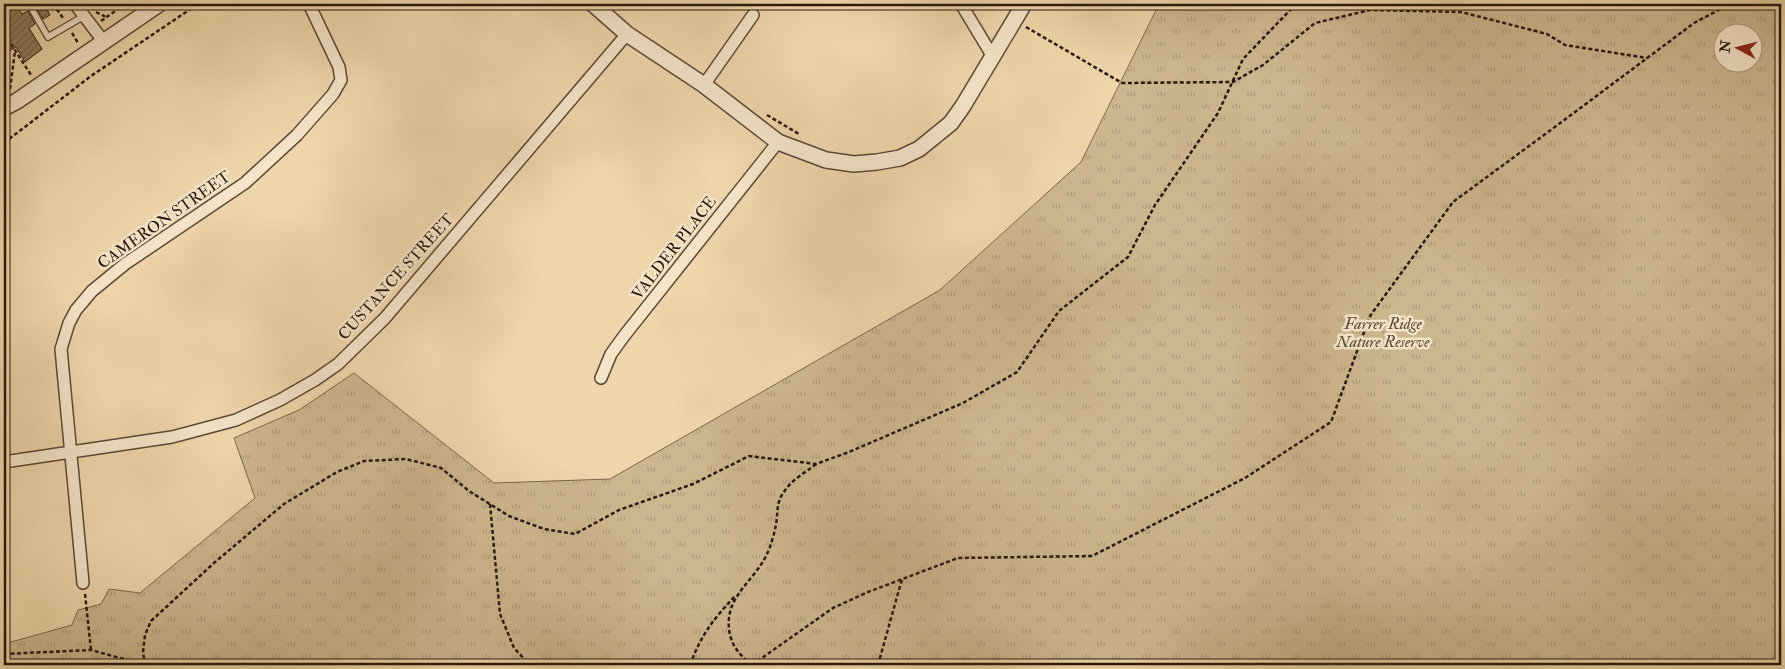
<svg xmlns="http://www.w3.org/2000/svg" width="1785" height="669" font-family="'IM FELL Double Pica',serif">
<defs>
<pattern id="park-tufts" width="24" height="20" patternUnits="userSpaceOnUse" patternTransform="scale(1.25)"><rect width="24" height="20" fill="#ccb68f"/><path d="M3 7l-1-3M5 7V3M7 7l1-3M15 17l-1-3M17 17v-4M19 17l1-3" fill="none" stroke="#af9c7a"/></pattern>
<pattern id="building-hatch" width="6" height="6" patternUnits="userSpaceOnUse" patternTransform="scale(1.25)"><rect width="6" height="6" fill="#8f7b5f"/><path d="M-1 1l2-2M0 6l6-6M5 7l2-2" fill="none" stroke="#75644d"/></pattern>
</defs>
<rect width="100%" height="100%" fill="#eed6aa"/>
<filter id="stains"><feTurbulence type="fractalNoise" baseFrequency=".004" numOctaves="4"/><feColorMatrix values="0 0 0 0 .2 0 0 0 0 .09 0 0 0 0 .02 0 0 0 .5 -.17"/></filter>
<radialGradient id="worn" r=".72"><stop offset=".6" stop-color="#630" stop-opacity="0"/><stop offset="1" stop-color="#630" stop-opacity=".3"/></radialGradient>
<path fill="url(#park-tufts)" stroke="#7a684e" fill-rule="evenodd" d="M1159,4H1781V665H4V644L72,625L78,610L101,604L109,589L140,593L255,498L234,438L299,410L354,373L494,483L610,479L940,290L1081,162ZM1722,32H1752V62H1722Z"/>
<g fill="url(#building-hatch)" stroke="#28190e">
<path d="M39,4H44L50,15L43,19L35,6Z"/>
<path d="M17,5L22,14L28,11L35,24L29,28L42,49L25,62L16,47L4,54V13Z"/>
</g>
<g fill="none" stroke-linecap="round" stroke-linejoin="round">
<defs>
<path id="service" d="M29,4L48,37L84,16"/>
<g id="minor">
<path d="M75,4L104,42"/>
<path d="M961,4L993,57"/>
<path d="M704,85L753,15"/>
<path d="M601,378L611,354L624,336L778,142"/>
<path d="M4,462L172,437L236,420L280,400L315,380L338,364L385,318L627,34"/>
<path d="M83,583L61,349L69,323L76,310L92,291L125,264L245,183L297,135L333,94L341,80L339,67L309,4"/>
</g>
<g id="tertiary">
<path d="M593,4L627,34L704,85L778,142L826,160L854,164L877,162L900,158L919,149L951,123L963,106L1024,4"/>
<path d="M4,108L17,101L159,4"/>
</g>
</defs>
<use href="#service" stroke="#5a4835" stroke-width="8"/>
<use href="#minor" stroke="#5a4835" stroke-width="14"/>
<use href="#tertiary" stroke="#5a4835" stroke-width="18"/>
<g stroke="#28190e" stroke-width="2.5" stroke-dasharray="4 2.5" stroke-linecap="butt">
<path d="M53,4L63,18"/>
<path d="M96,12L106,17"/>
<path d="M101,21L125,4"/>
<path d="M1026,27L1122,83L1233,82L1263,65L1315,23L1370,10L1461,12L1547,34L1565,45L1647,58"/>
<path d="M4,33L31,75"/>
<path d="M72,33L78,43"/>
<path d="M10,89L15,51"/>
<path d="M767,115L799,134"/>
<path d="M4,143L91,76L198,4"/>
<path d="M490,504L500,614L514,648L530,665"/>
<path d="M85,594L91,650"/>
<path d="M4,654L91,650L145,665"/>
<path d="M145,665L143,652L145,635L151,621L214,563L284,504L337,472L364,461L406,459L441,468L469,491L509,516L544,529L575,534L619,510L693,484L749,456L816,464L849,452L963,403L1017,372L1059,311L1128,257L1155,205L1218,113L1243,59L1296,4"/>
<path d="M690,665C702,633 713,620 736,595"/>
<path d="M752,665L833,608L868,592L958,558L1092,556L1245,478L1331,422L1370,316L1453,202L1563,121L1694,23L1730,4"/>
<path d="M752,665C742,657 733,648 730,635C722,597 753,584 767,554C771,546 774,534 776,525C778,513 776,502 784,492C791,480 805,473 816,464"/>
<path d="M878,665L902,579"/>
</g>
<use href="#service" stroke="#f4e4c8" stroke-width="5.5"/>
<use href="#minor" stroke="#f4e4c8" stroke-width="11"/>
<use href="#tertiary" stroke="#f4e4c8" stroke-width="15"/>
</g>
<g text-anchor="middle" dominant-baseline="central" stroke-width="5" stroke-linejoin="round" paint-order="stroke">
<g font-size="16" fill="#28190e" stroke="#f4e4c8">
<text transform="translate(164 220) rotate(-35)">CAMERON STREET</text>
<text transform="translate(674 248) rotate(-52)">VALDER PLACE</text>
<text transform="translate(396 277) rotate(-48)">CUSTANCE STREET</text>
</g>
<g font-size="16" font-style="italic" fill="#594835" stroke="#f4e4c8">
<text x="1383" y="324">Farrer Ridge<tspan x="1383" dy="18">Nature Reserve</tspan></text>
</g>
</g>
<rect width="1785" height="669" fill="none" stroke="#eed6aa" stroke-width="20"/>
<rect x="5" y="5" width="1775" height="659" fill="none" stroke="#28190e" stroke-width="2.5"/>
<rect x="10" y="10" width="1765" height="649" fill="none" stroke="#28190e"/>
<g transform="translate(1738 48) rotate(277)"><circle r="24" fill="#f4e4c8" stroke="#a2937e"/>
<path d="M0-4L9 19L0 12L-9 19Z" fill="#8f2418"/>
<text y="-8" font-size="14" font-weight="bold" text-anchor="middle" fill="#28190e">N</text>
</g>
<rect width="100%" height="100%" filter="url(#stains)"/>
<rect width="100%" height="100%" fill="url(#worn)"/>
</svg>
